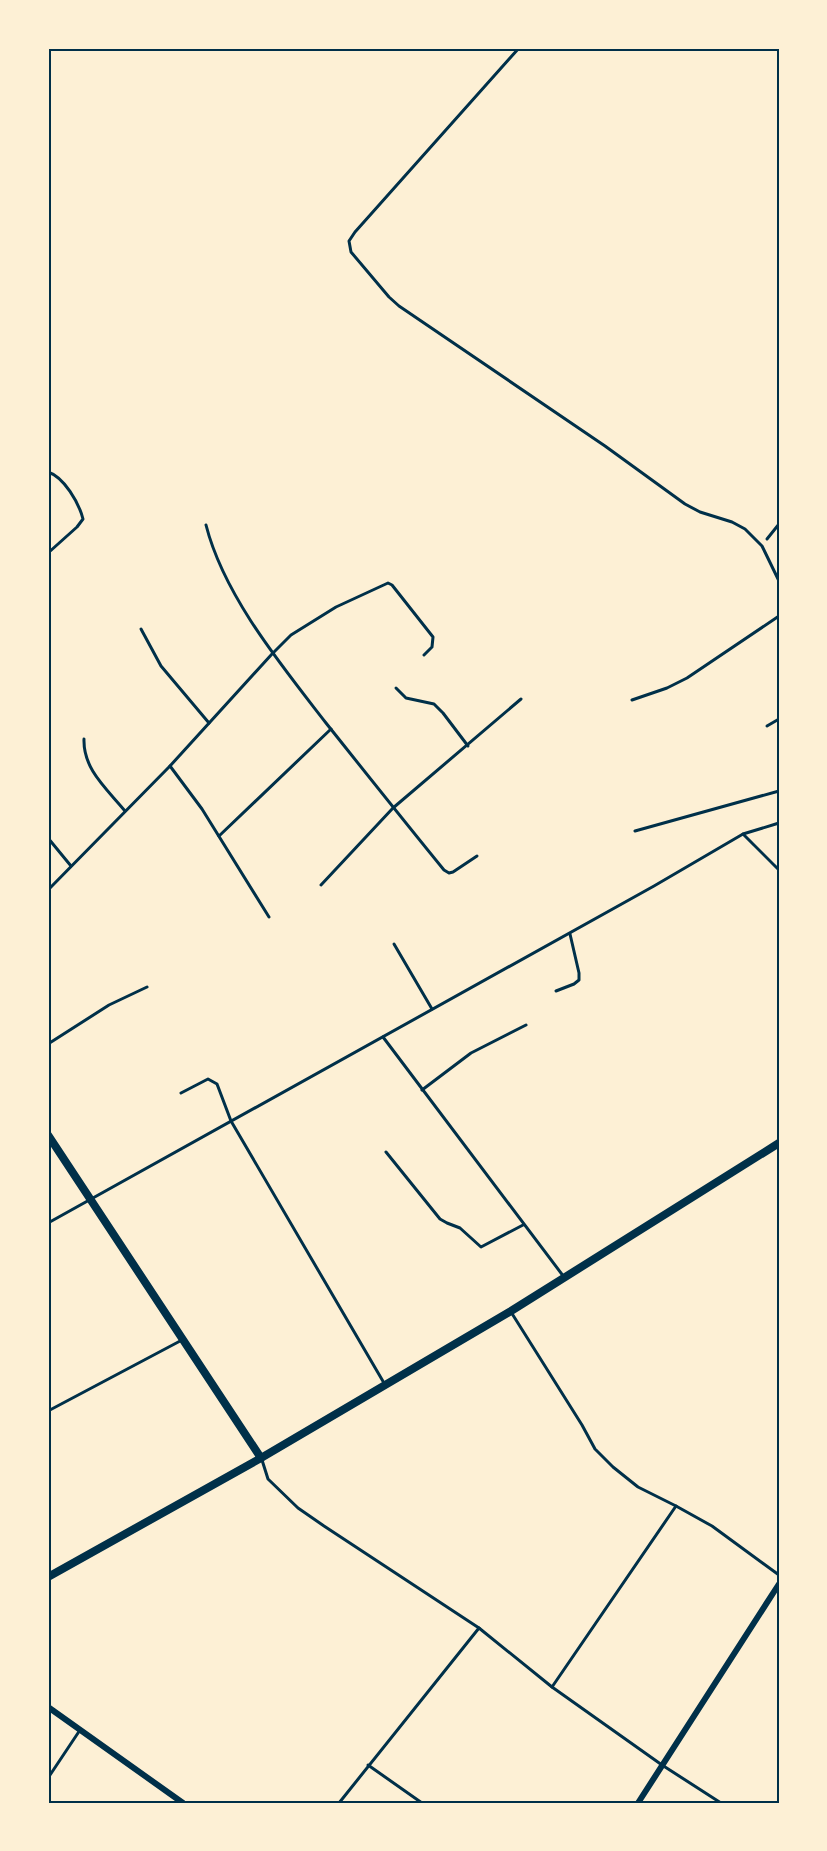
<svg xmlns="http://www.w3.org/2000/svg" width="827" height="1851" font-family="Overpass,sans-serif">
<rect width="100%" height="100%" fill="#fdf0d5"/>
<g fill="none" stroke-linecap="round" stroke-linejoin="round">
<path stroke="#003049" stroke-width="3" d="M767,539L779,524"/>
<g stroke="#003049" stroke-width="3">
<path d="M519,48L355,232L349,241L351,252L389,297L399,306L605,446L685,504L700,512L732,522L745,529L762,546L779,581"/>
<path d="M48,472C64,477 79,503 83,519L77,527L48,553"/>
<path d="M206,525C224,596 282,666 326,723C365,772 404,821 444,870L449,873L453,872L477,856"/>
<path d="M141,629L161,666L209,723"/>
<path d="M396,688L406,698L434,704L443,713L468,746"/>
<path d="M632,700L667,688L687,678L779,616"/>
<path d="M767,726L779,719"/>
<path d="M84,739C83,769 106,788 125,811"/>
<path d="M170,766L202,809L269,917"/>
<path d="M635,831L779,791"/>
<path d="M743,834L779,870"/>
<path d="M219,836L331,729"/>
<path d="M48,838L71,866"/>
<path d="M321,885L393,808L521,699"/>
<path d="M48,890L170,766L272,654L291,635L336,607L388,583L392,585L433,637L432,647L424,655"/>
<path d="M394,944L432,1009"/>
<path d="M556,991L574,984L579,980V973L570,934"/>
<path d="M383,1037L564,1277"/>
<path d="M48,1044L109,1005L147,987"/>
<path d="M422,1090L471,1053L526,1025"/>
<path d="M181,1093L208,1079L217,1084L231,1121L384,1383"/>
<path d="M386,1152L440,1219L447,1223L460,1228L481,1247L523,1225"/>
<path d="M48,1223L654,886L743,834L779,823"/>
<path d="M511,1312L582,1425L595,1449L613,1467L638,1487L676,1506L712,1526L779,1575"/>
<path d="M48,1411L182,1340"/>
<path d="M262,1460L268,1479L298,1508L324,1526L479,1628L552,1687L662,1765L721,1803"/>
<path d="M552,1687L676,1506"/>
<path d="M368,1765L422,1803"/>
<path d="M48,1778L80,1730"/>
<path d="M339,1803L479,1628"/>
</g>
<g stroke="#003049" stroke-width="6">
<path d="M48,1707L183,1803"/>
<path d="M638,1803L779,1584"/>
</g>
<g stroke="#003049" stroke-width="8">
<path d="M48,1135L261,1458"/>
<path d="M48,1577L261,1458L511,1311L779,1143"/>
</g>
</g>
<rect width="827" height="1851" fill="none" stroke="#fdf0d5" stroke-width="99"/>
<rect x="50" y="50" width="728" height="1752" fill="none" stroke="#003049" stroke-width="2"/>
</svg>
